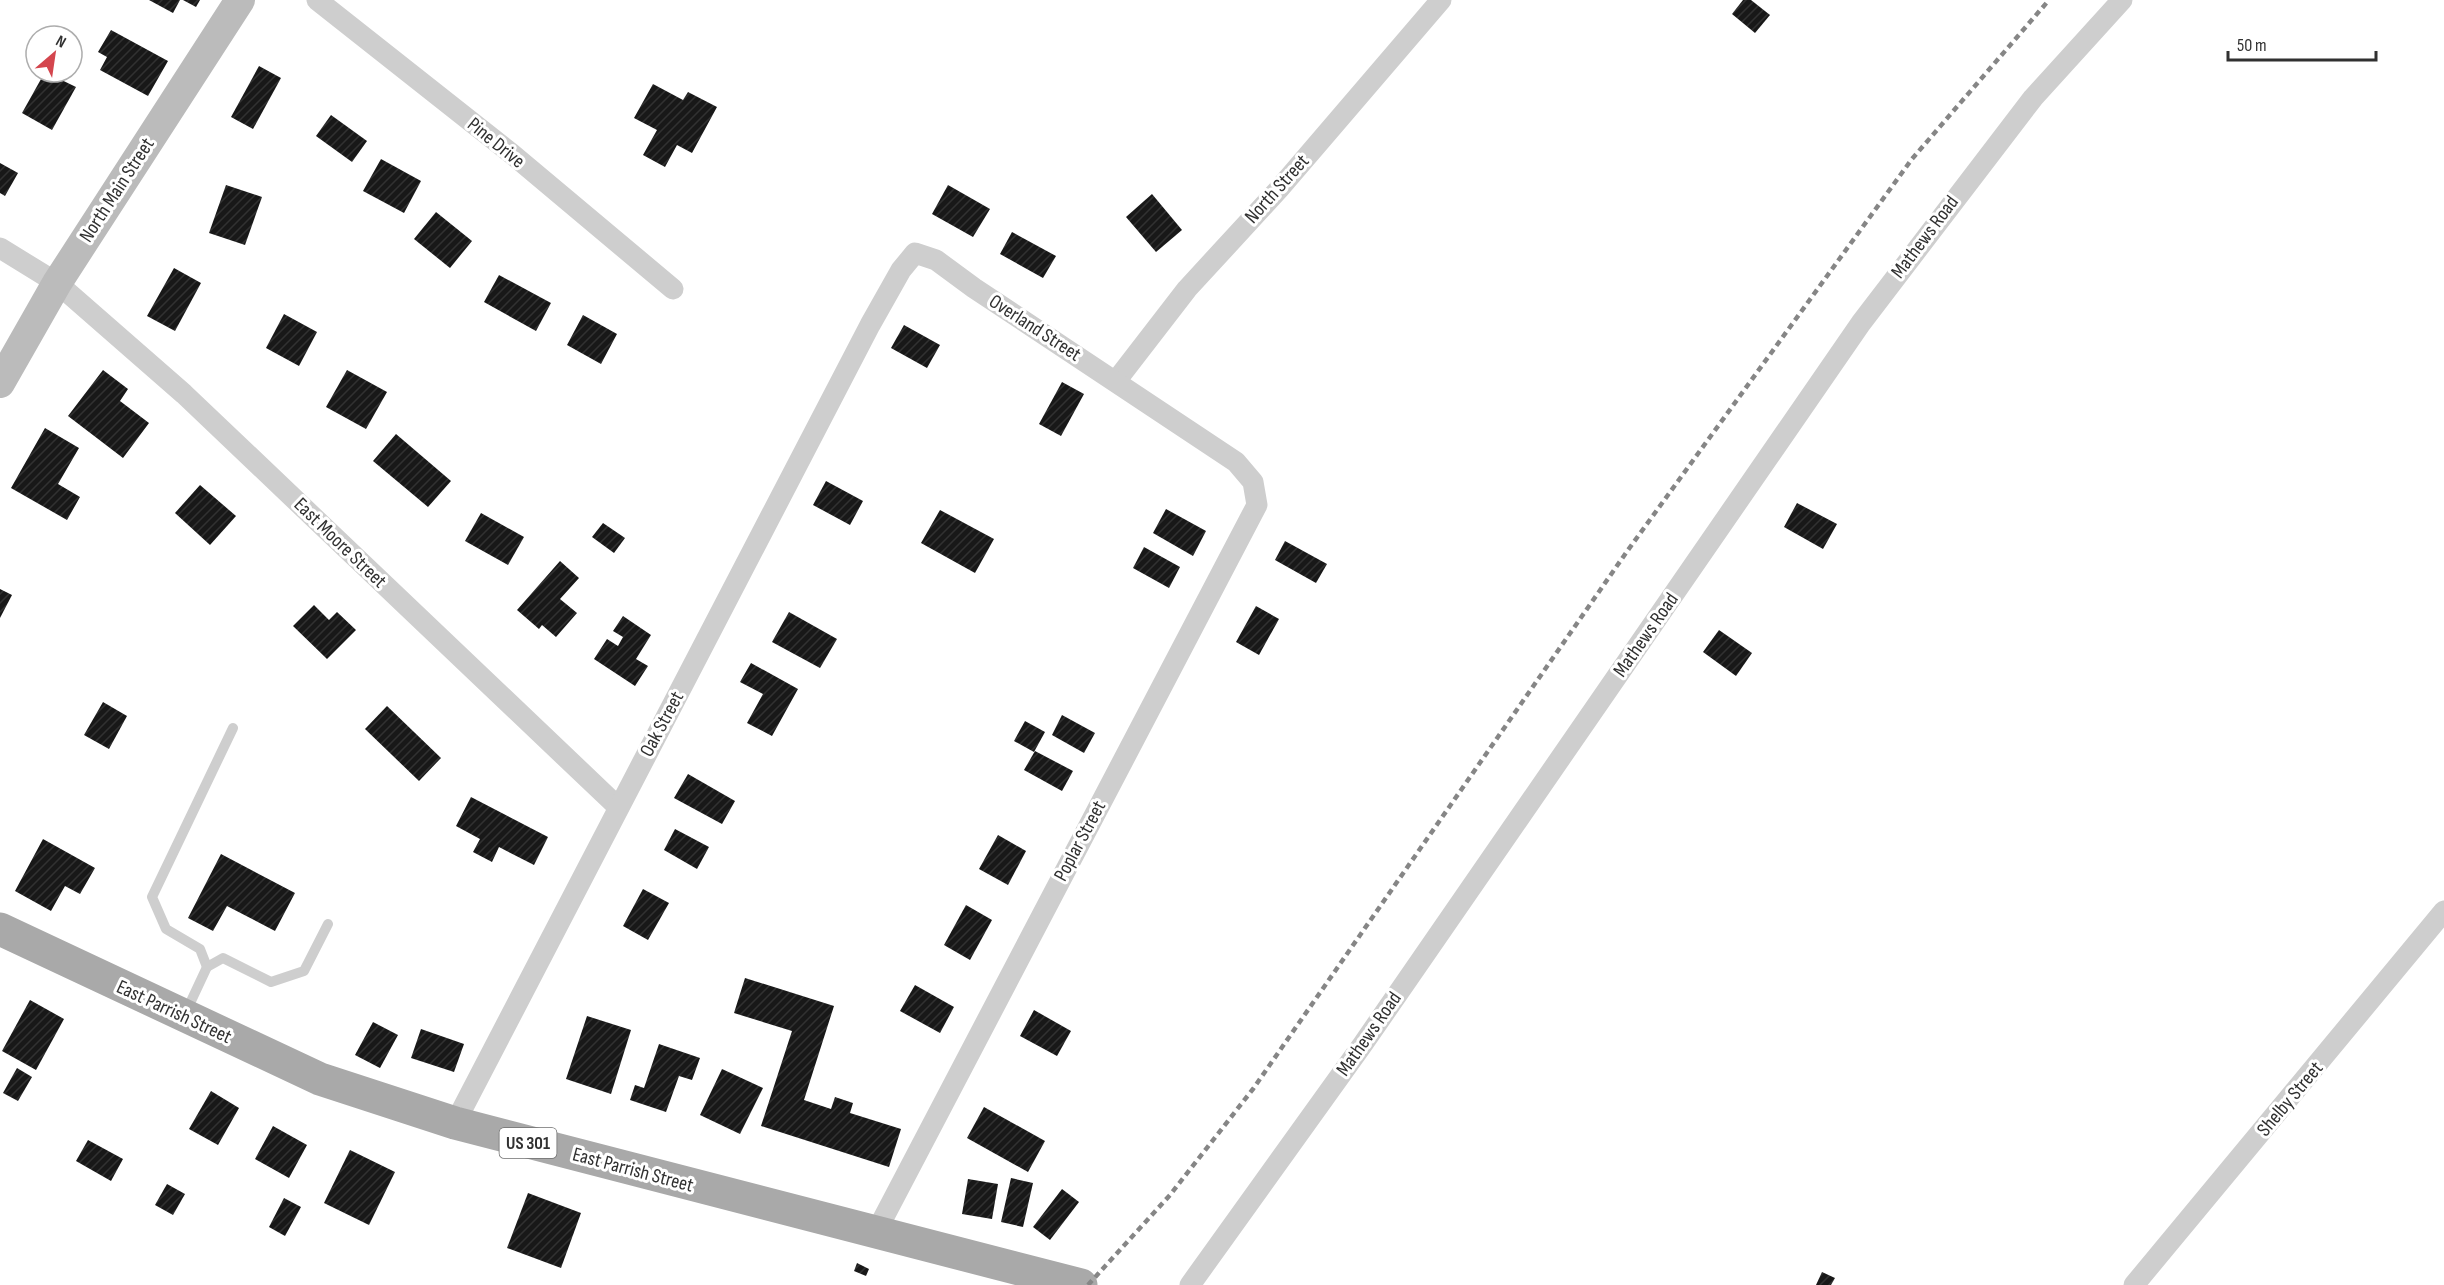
<svg xmlns="http://www.w3.org/2000/svg" width="2444" height="1285" font-family="'Sofia Sans Condensed',sans-serif">
<defs>
<pattern id="building-hatch" width="6" height="6" patternUnits="userSpaceOnUse" patternTransform="scale(1.5)"><rect width="6" height="6" fill="#181818"/><path d="M-1 1l2-2M0 6l6-6M5 7l2-2" fill="none" stroke="#313131"/></pattern>
</defs>
<rect width="100%" height="100%" fill="#fff"/>
<g fill="url(#building-hatch)">
<path d="M149,0H180L173,13Z"/>
<path d="M183,0H200L196,7Z"/>
<path d="M1743,0H1751L1770,15L1755,33L1732,14Z"/>
<path d="M111,30L168,61L148,96L100,70L107,57L98,52Z"/>
<path d="M259,66L281,78L253,129L231,117Z"/>
<path d="M45,72L76,87L52,130L22,113Z"/>
<path d="M653,84L683,100L688,92L717,107L692,153L677,145L665,167L643,155L657,130L634,118Z"/>
<path d="M331,115L367,141L352,162L316,136Z"/>
<path d="M381,159L421,181L404,213L363,191Z"/>
<path d="M0,163L18,173L5,196L0,193Z"/>
<path d="M226,185L262,197L245,245L209,233Z"/>
<path d="M948,185L990,209L973,237L932,214Z"/>
<path d="M1152,194L1182,230L1156,252L1126,217Z"/>
<path d="M436,212L472,241L450,268L414,239Z"/>
<path d="M1012,232L1056,256L1043,278L1000,254Z"/>
<path d="M174,268L201,283L175,331L147,316Z"/>
<path d="M499,275L551,303L536,331L484,302Z"/>
<path d="M284,314L317,332L299,366L266,348Z"/>
<path d="M583,315L617,334L601,364L567,345Z"/>
<path d="M904,325L940,345L927,368L891,348Z"/>
<path d="M103,370L128,389L120,401L149,423L123,458L68,416Z"/>
<path d="M347,370L387,392L366,429L326,407Z"/>
<path d="M1062,382L1084,394L1061,436L1039,424Z"/>
<path d="M45,428L79,448L58,484L80,497L67,520L11,488Z"/>
<path d="M396,434L451,481L428,507L373,461Z"/>
<path d="M826,481L863,501L850,525L813,505Z"/>
<path d="M200,485L236,516L210,545L175,513Z"/>
<path d="M1797,503L1837,524L1823,549L1784,527Z"/>
<path d="M1166,509L1206,531L1193,556L1153,533Z"/>
<path d="M940,510L994,539L975,573L921,543Z"/>
<path d="M481,513L524,537L508,565L465,541Z"/>
<path d="M603,523L625,538L614,553L592,537Z"/>
<path d="M1285,541L1327,564L1316,583L1275,560Z"/>
<path d="M1144,547L1180,567L1169,588L1133,568Z"/>
<path d="M560,561L579,578L560,599L577,613L556,637L542,625L539,629L517,610Z"/>
<path d="M0,589L12,595L0,618Z"/>
<path d="M314,605L329,620L337,612L356,630L327,659L293,626Z"/>
<path d="M1256,606L1279,619L1259,655L1236,642Z"/>
<path d="M789,612L837,639L820,668L772,642Z"/>
<path d="M623,616L651,635L636,659L648,666L635,686L594,659L607,639L618,646L623,637L613,631Z"/>
<path d="M1719,630L1752,653L1736,676L1703,652Z"/>
<path d="M751,663L798,689L772,736L747,723L763,694L740,682Z"/>
<path d="M103,702L127,716L109,749L84,735Z"/>
<path d="M387,706L441,758L419,781L365,729Z"/>
<path d="M1062,715L1095,733L1084,753L1052,735Z"/>
<path d="M1025,721L1045,732L1034,752L1014,741Z"/>
<path d="M1035,751L1073,771L1062,791L1024,770Z"/>
<path d="M688,774L735,801L722,824L674,798Z"/>
<path d="M471,797L548,837L534,865L499,847L492,862L473,852L480,839L456,826Z"/>
<path d="M675,829L709,847L697,869L664,850Z"/>
<path d="M998,835L1026,851L1008,885L979,869Z"/>
<path d="M43,839L95,868L80,894L65,886L51,911L15,891Z"/>
<path d="M221,854L295,893L275,931L227,906L213,931L188,918Z"/>
<path d="M643,889L669,903L648,940L623,926Z"/>
<path d="M966,905L992,920L970,960L944,945Z"/>
<path d="M745,978L834,1006L804,1100L831,1109L835,1097L853,1103L850,1113L901,1129L889,1167L761,1126L792,1031L734,1013Z"/>
<path d="M915,985L954,1007L940,1033L900,1011Z"/>
<path d="M30,1000L64,1019L36,1070L2,1051Z"/>
<path d="M1034,1010L1071,1031L1057,1056L1020,1036Z"/>
<path d="M587,1016L631,1030L611,1094L566,1079Z"/>
<path d="M373,1022L398,1035L380,1068L355,1055Z"/>
<path d="M421,1029L464,1044L454,1072L411,1058Z"/>
<path d="M659,1044L700,1058L692,1080L679,1076L666,1112L630,1100L635,1085L644,1088Z"/>
<path d="M17,1068L32,1077L18,1101L3,1093Z"/>
<path d="M722,1069L763,1088L740,1134L700,1115Z"/>
<path d="M211,1091L239,1108L218,1145L189,1129Z"/>
<path d="M984,1107L1045,1141L1028,1172L967,1138Z"/>
<path d="M273,1126L307,1145L289,1178L255,1159Z"/>
<path d="M88,1140L123,1159L111,1181L76,1161Z"/>
<path d="M350,1150L395,1172L369,1225L324,1203Z"/>
<path d="M1011,1178L1033,1183L1023,1227L1001,1222Z"/>
<path d="M968,1179L998,1184L992,1219L962,1214Z"/>
<path d="M167,1184L185,1194L173,1215L155,1205Z"/>
<path d="M1062,1189L1079,1202L1050,1240L1033,1227Z"/>
<path d="M528,1193L581,1213L561,1268L507,1248Z"/>
<path d="M284,1198L301,1207L285,1236L269,1227Z"/>
<path d="M857,1263L869,1269L866,1276L854,1271Z"/>
<path d="M1822,1272L1835,1278L1831,1285H1816Z"/>
</g>
<g fill="none" stroke-linecap="round" stroke-linejoin="round">
<g stroke="#cecece" stroke-width="10">
<path d="M207,967L200,949L166,929L152,897L233,728"/>
<path d="M185,1014L207,967L223,958L271,982L304,971L328,924"/>
</g>
<g stroke="#cecece" stroke-width="21">
<path d="M317,0L512,154L673,289"/>
<path d="M0,248L57,283L184,394L618,807"/>
<path d="M1116,381L1187,289L1279,189L1441,0"/>
<path d="M455,1123L870,325L901,270L915,253L936,260L974,288L1236,462L1253,482L1257,505L875,1234"/>
<path d="M1190,1285L1363,1044L1861,323L2033,98L2122,0"/>
<path d="M2134,1285L2444,911"/>
</g>
<path stroke="#bbb" stroke-width="30" d="M0,383L57,283L240,0"/>
<path stroke="#a9a9a9" stroke-width="33" d="M0,929L320,1079L455,1123L1081,1285"/>
<path stroke="#868686" stroke-width="4.5" stroke-dasharray="6 4.5" stroke-linecap="butt" d="M1088,1285L1170,1195L1253,1089L1628,550L1912,159L2049,0"/>
</g>
<g text-anchor="middle" dominant-baseline="central" stroke-width="6" stroke-linejoin="round" paint-order="stroke">
<rect fill="#fff" stroke="#6f6f6f" stroke-width="1.5" x="499.5" y="1128" width="57" height="30" rx="4.5"/>
<g font-size="18" font-weight="bold" fill="#313131">
<text x="528" y="1143">US 301</text>
</g>
<g font-size="20" fill="#313131" stroke="#fff">
<text transform="translate(496 143) rotate(39)">Pine Drive</text>
<text transform="translate(1277 189) rotate(-48)">North Street</text>
<text transform="translate(117 190) rotate(-57)">North Main Street</text>
<text transform="translate(1925 237) rotate(-53)">Mathews Road</text>
<text transform="translate(1035 328) rotate(33)">Overland Street</text>
<text transform="translate(340 543) rotate(44)">East Moore Street</text>
<text transform="translate(1646 635) rotate(-55)">Mathews Road</text>
<text transform="translate(662 724) rotate(-62)">Oak Street</text>
<text transform="translate(1080 841) rotate(-62)">Poplar Street</text>
<text transform="translate(174 1012) rotate(25)">East Parrish Street</text>
<text transform="translate(1369 1034) rotate(-55)">Mathews Road</text>
<text transform="translate(2290 1099) rotate(-50)">Shelby Street</text>
<text transform="translate(633 1170) rotate(15)">East Parrish Street</text>
</g>
</g>
<g transform="translate(54 54) rotate(29)"><circle r="28" fill="#ffffff" stroke="#adadad" stroke-width="1.5"/>
<path d="M0-4.5L10 22L0 15L-10 22Z" fill="#d4464e"/>
<text y="-9" font-size="16" font-weight="bold" text-anchor="middle" fill="#313131">N</text>
</g>
<path d="M2228 51v9h148v-9" fill="none" stroke="#313131" stroke-width="3"/>
<text x="2237" y="51" font-size="18" fill="#313131" stroke="#ffffff" stroke-width="4.5" paint-order="stroke">50 m</text>
</svg>
